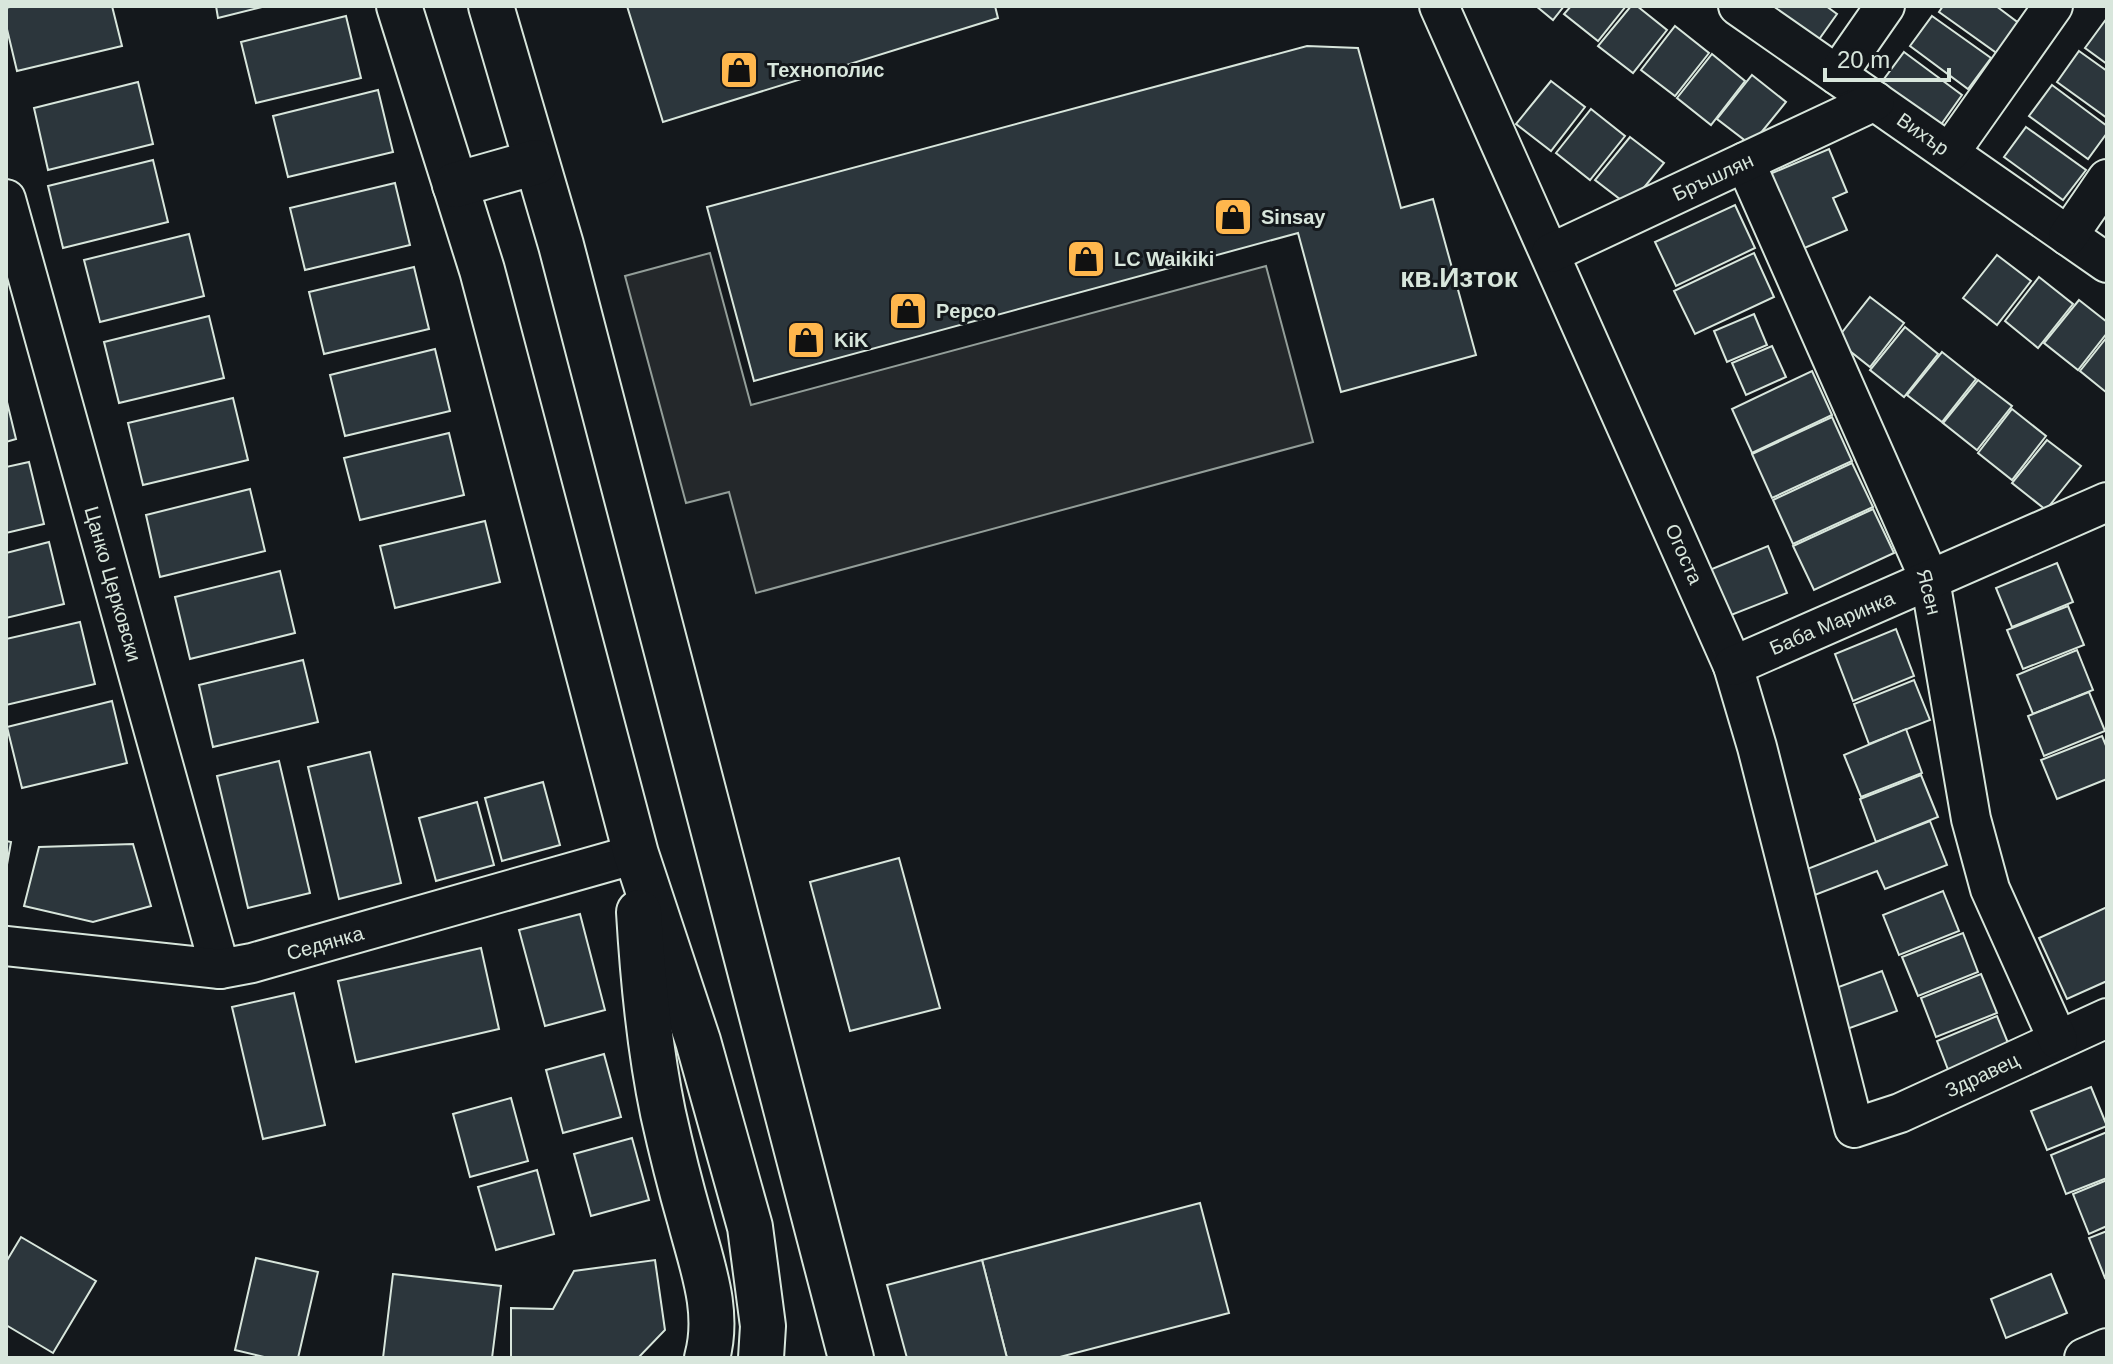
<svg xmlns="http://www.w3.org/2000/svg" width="2113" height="1364" font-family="Helvetica,sans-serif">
<rect width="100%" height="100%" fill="#14181c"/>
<path fill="#24282b" stroke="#939e99" stroke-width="2" d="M710,253L751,405L1266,266L1313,442L756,593L729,492L686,503L625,276Z"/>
<g fill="#2c363c" stroke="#d8e6dc" stroke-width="2">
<path d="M13,6H112L122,46L17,71L6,25V8Z"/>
<path d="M216,6H266L218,18Z"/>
<path d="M627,6H995L998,18L663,122Z"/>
<path d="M1536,6H1564L1553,20Z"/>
<path d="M1571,6H1626L1598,41L1564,14Z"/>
<path d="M1631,6H1637L1667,30L1633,73L1598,46Z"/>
<path d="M1762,6H1826L1837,14L1815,45Z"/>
<path d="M1943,6H1996L2020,24L1998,54L1939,12Z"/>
<path d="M346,16L361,78L256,103L241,42Z"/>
<path d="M1932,16L1991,58L1968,89L1910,46Z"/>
<path d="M2107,18V64L2085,48Z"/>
<path d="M1675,26L1709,53L1675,96L1641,70Z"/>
<path d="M1307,46L1358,48L1401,208L1433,199L1476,355L1341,392L1298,233L754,381L707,207Z"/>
<path d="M2079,51L2107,71V118L2057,82Z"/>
<path d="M1904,52L1962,95L1940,126L1881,83Z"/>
<path d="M1712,54L1745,81L1711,125L1677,98Z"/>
<path d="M1752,75L1786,102L1751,145L1717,119Z"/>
<path d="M1551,81L1585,107L1551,151L1516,124Z"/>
<path d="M138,82L153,144L48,170L34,108Z"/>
<path d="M2052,85L2107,126V133L2088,159L2029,116Z"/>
<path d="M378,90L393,152L288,177L273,116Z"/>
<path d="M1591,109L1625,136L1590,180L1556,153Z"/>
<path d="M2026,127L2086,170L2063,200L2004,157Z"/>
<path d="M1630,137L1664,163L1629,206L1595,180Z"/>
<path d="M1829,149L1847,192L1833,198L1847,230L1795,252L1763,177Z"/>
<path d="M153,160L168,222L63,248L48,186Z"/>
<path d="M395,183L410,245L305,270L290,208Z"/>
<path d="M1735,205L1755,248L1676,286L1655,242Z"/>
<path d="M189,234L204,296L100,322L84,260Z"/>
<path d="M1754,253L1774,297L1695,334L1674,291Z"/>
<path d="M1997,255L2031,281L1997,325L1963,298Z"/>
<path d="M414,267L429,329L324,354L309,292Z"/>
<path d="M2039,277L2073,304L2038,348L2005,321Z"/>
<path d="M1870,297L1904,323L1870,367L1836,340Z"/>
<path d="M2079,300L2107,322V333L2078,370L2044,343Z"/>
<path d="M1754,314L1767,345L1727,362L1714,331Z"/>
<path d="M209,316L224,378L119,403L104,342Z"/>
<path d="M1905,327L1938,354L1904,397L1870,370Z"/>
<path d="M2107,337V393L2080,371Z"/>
<path d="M1772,346L1786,377L1746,395L1732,363Z"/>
<path d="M435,349L450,411L345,436L330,375Z"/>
<path d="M1942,352L1976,379L1942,422L1907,395Z"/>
<path d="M1812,371L1832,415L1752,453L1732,409Z"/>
<path d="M1978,380L2012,406L1977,450L1943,423Z"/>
<path d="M6,398L16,439L6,442Z"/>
<path d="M233,398L248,460L143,485L128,423Z"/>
<path d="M2012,409L2046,436L2012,480L1978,453Z"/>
<path d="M1832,417L1852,461L1772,498L1752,454Z"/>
<path d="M449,433L464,495L360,520L344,458Z"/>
<path d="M2047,440L2081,466L2046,510L2012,483Z"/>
<path d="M29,462L44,524L6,533V467Z"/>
<path d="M1852,463L1873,507L1793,544L1773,500Z"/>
<path d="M250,489L265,551L160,577L146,515Z"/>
<path d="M1873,509L1894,553L1814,590L1793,546Z"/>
<path d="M485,521L500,582L395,608L380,546Z"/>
<path d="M49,542L64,604L6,618V553Z"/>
<path d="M1768,546L1787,593L1726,617L1707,571Z"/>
<path d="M2057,563L2073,602L2012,627L1996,588Z"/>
<path d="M280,571L295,633L190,659L175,597Z"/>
<path d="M2068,606L2084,645L2023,669L2007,630Z"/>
<path d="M80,622L95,684L6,705V639Z"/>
<path d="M1896,629L1914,676L1853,701L1835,654Z"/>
<path d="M2077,650L2093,690L2033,714L2017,675Z"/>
<path d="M303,660L318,722L213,747L199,685Z"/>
<path d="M1914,680L1930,720L1869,744L1854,704Z"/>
<path d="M2089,692L2105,731L2044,756L2028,716Z"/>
<path d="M112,701L127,763L22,788L7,727Z"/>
<path d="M1906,729L1922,773L1861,797L1844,755Z"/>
<path d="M2102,736L2107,748V779L2057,799L2041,760Z"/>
<path d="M370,752L401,883L339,899L308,767Z"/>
<path d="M279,761L310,893L248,908L217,776Z"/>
<path d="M1921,775L1938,817L1876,842L1860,799Z"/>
<path d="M543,782L560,845L502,861L485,798Z"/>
<path d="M477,802L494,865L436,881L419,818Z"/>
<path d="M1930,821L1947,865L1885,889L1877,871L1807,898L1797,873Z"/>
<path d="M6,841L11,842L6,870Z"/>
<path d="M133,844L151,906L93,922L24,906L39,847Z"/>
<path d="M899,858L940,1008L850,1031L810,882Z"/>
<path d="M1943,891L1959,931L1899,955L1883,915Z"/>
<path d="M2107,907V981L2067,999L2039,938Z"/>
<path d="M580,914L605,1010L545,1026L519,930Z"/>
<path d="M1963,933L1978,972L1918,996L1902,957Z"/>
<path d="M481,948L499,1029L356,1062L338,981Z"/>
<path d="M1882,971L1897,1011L1847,1029L1833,989Z"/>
<path d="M1981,974L1997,1013L1936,1037L1921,998Z"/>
<path d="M294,993L325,1125L263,1139L232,1007Z"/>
<path d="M1997,1016L2013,1055L1952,1080L1937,1041Z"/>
<path d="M604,1054L621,1117L563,1133L546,1070Z"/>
<path d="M2091,1087L2107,1126L2047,1150L2031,1111Z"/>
<path d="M511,1098L528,1161L470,1177L453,1114Z"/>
<path d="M2107,1132V1178L2066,1194L2051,1155Z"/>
<path d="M632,1138L649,1200L591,1216L574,1154Z"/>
<path d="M537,1170L554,1234L496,1250L478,1187Z"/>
<path d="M2107,1180V1226L2089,1234L2073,1194Z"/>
<path d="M1200,1203L1229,1313L1056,1358H1007L982,1260Z"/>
<path d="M2107,1231V1277L2105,1278L2089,1238Z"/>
<path d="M21,1237L96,1281L53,1353L6,1325V1262Z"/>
<path d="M256,1258L318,1272L298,1358H268L235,1350Z"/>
<path d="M655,1260L665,1330L638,1358H511V1308L553,1309L574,1271Z"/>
<path d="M982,1260L1007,1358H907L887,1285Z"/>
<path d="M393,1274L501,1286L492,1358H383Z"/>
<path d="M2051,1274L2067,1313L2006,1338L1991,1299Z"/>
</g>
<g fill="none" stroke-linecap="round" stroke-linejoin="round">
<defs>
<g id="minor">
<path d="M1439,6L1733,666L1757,747L1854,1128L1900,1113L2107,1018"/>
<path d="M1738,6L2107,263"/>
<path d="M1837,75L1885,6"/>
<path d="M1950,152L2053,6"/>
<path d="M1745,162L1930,580L1971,819L1990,889L2058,1040"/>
<path d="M6,199L220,969"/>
<path d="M2068,236L2107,179"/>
<path d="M1551,253L1875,101"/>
<path d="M1733,666L2107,502"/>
<path d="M6,946L220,969L252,963L636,854"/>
<path d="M2084,1358L2107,1348"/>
</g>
<g id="primary">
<path d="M399,6L482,270L636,854L698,1041L750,1227L763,1326L761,1358"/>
<path d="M491,6L561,245L851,1358"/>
<path d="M455,185L536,162"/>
<path d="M639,912C643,980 649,1046 663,1113C671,1149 680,1185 690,1220C702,1266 720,1311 707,1358"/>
</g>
</defs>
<use href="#minor" stroke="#d8e6dc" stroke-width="42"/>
<use href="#primary" stroke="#d8e6dc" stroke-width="48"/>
<use href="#minor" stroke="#14181c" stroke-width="38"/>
<use href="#primary" stroke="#14181c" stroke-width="44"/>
</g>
<defs>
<symbol id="shop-square" viewBox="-11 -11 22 22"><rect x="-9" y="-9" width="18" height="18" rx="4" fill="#ffb74d" stroke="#14181c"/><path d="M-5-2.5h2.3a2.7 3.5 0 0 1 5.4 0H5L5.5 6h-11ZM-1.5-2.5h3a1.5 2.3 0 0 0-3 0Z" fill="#111"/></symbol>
</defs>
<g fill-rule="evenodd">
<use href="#shop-square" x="717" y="48" width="44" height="44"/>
<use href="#shop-square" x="1211" y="195" width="44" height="44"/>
<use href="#shop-square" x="1064" y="237" width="44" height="44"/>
<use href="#shop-square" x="886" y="289" width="44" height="44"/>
<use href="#shop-square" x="784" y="318" width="44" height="44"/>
</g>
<g text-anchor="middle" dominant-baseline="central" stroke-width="6" stroke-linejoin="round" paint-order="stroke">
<g font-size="20" font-weight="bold" fill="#d8e6dc" stroke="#14181c" text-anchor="start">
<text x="767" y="70">Технополис</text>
<text x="1261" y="217">Sinsay</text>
<text x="1114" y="259">LC Waikiki</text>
<text x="936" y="311">Pepco</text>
<text x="834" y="340">KiK</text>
</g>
<g font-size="20" fill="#d8e6dc" stroke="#14181c">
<text transform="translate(1923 134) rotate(35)">Вихър</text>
<text transform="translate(1713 177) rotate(-25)">Бръшлян</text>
<text transform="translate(1684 554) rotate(66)">Огоста</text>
<text transform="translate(113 584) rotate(74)">Цанко Церковски</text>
<text transform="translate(1929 592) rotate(76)">Ясен</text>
<text transform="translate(1832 623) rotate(-23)">Баба Маринка</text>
<text transform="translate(325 943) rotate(-16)">Седянка</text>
<text transform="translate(1982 1075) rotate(-25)">Здравец</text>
</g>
<g font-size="28" font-weight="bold" fill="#d8e6dc" stroke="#14181c">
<text x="1459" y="277">кв.Изток</text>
</g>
</g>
<rect width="2113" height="1364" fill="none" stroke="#d8e6dc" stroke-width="16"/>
<path d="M1825 68v12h124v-12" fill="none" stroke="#d8e6dc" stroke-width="4"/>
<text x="1837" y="68" font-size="24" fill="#d8e6dc" stroke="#14181c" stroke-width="6" paint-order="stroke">20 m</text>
</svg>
